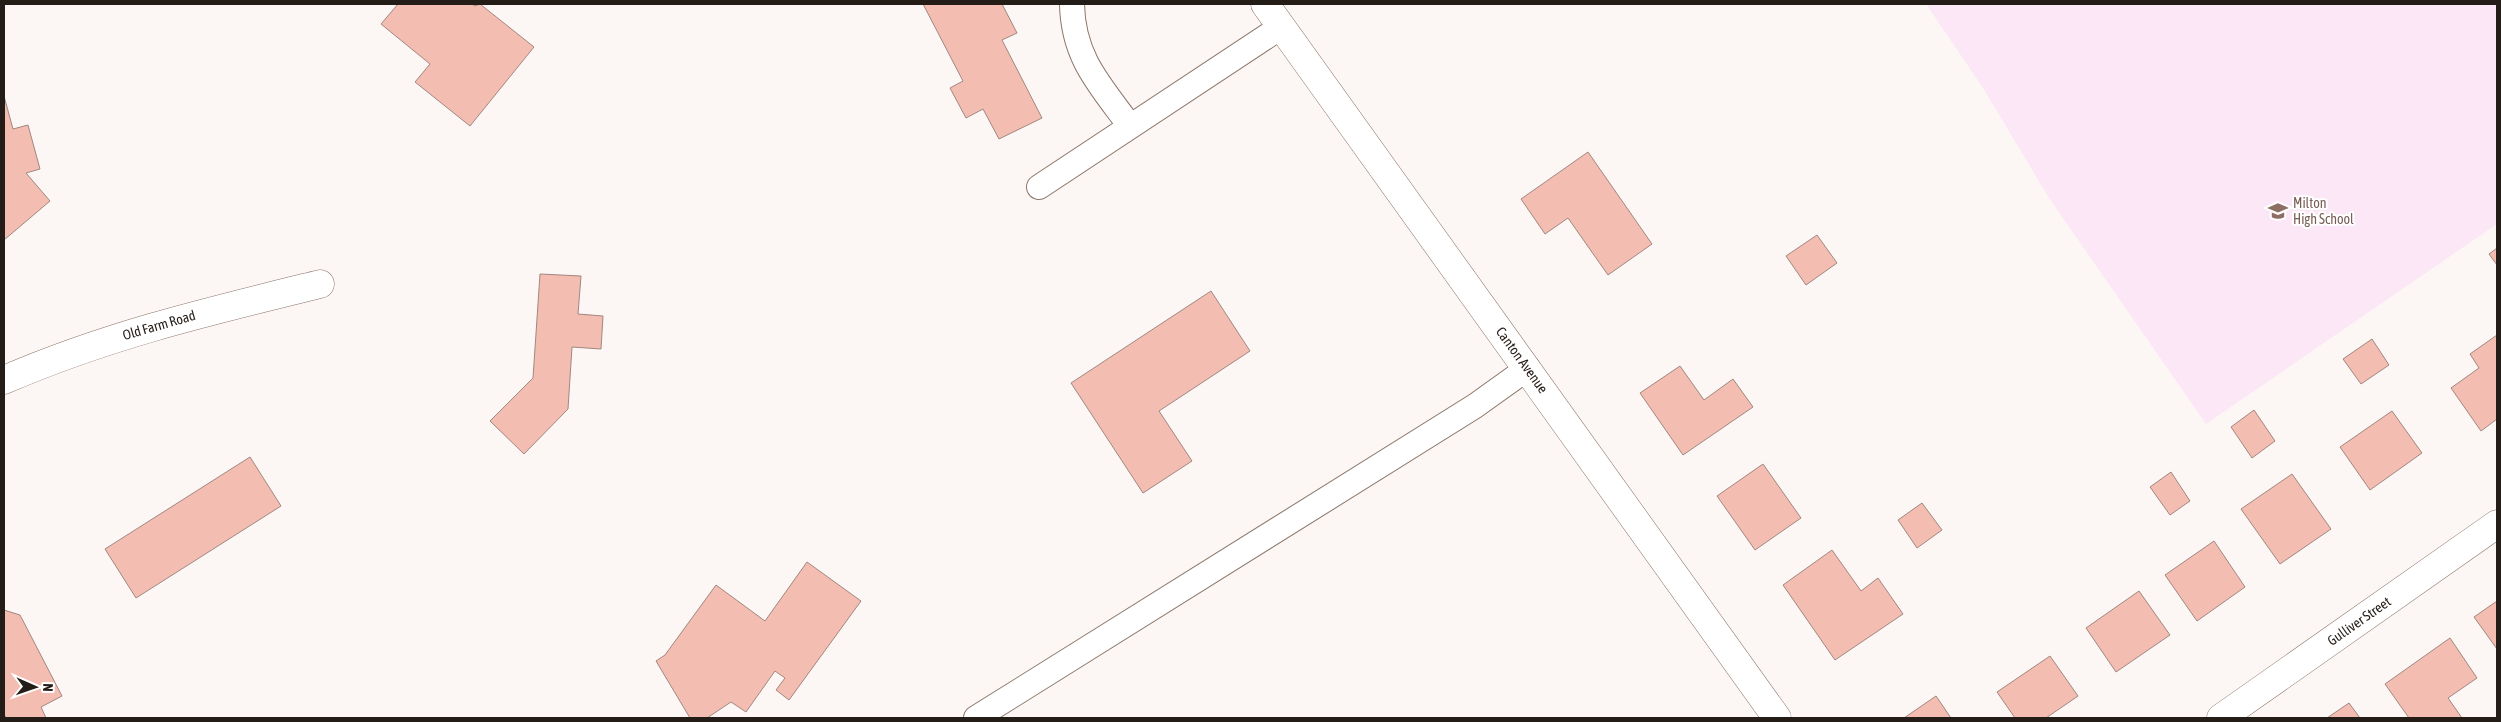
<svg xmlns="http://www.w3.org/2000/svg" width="2501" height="722" font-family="'Asap Condensed',sans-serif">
<rect width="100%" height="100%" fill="#fcf7f4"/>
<path fill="#fce7f6" d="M1926,4H2497V224L2206,424L2049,198L1983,88Z"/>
<g fill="#f3bdb1" stroke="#a18781">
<path d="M398,4H472L475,6L480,4L534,47L470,126L415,82L430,64L381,24Z"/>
<path d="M923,4H1002L1017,33L1002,40L1042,118L999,139L983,109L966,118L950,88L963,81Z"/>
<path d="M4,96L13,129L28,125L40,169L26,173L50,201L4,240Z"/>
<path d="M1588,152L1652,244L1608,275L1568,218L1545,234L1521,199Z"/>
<path d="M1817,235L1837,263L1806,285L1786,256Z"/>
<path d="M2497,248V265L2489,254Z"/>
<path d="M540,274L581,276L578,314L603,316L601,349L572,347L568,409L524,454L490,421L533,378Z"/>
<path d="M1211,291L1250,351L1159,411L1192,461L1143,493L1071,383Z"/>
<path d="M2497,335V419L2481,431L2451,388L2479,368L2470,354Z"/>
<path d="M2372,339L2389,365L2361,384L2343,359Z"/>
<path d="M1680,366L1704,400L1733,379L1753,407L1683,455L1640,393Z"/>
<path d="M2254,410L2275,441L2252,458L2231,427Z"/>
<path d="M2392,411L2422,453L2370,490L2340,447Z"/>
<path d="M250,457L281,506L136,598L105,549Z"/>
<path d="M1763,464L1801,518L1755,550L1717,496Z"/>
<path d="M2171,472L2190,501L2170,515L2150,487Z"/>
<path d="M2292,474L2331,529L2280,564L2241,509Z"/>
<path d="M1922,503L1942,530L1917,548L1898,520Z"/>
<path d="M2214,541L2245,587L2197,621L2165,575Z"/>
<path d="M1832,550L1861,591L1878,578L1903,614L1835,660L1783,585Z"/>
<path d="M807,562L861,601L789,700L776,690L785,678L775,671L746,712L731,702L707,718H690L656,661L665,655L716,585L765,621Z"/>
<path d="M2139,591L2170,635L2116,672L2086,628Z"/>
<path d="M2497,601V649L2474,617Z"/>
<path d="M4,610L20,615L62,696L41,707L46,718H6L4,714Z"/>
<path d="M2450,638L2477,678L2448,698L2462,718H2409L2385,684Z"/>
<path d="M2050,656L2078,696L2046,718H2015L1997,692Z"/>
<path d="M1936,696L1951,718H1904Z"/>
<path d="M2349,703L2360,718H2327Z"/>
</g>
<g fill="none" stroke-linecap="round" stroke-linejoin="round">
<defs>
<g id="service">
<path d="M1072,4C1073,58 1100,85 1130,126"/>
<path d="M1039,187L1281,27"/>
<path d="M976,718L1475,406L1528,368"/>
</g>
<g id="minor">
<path d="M4,380C108,335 210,311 320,284"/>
<path d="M2221,718L2497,524"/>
</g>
<path id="secondary" d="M1265,4L1777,718"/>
</defs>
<use href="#service" stroke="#8b7569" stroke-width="26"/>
<use href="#minor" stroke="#8b7569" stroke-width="29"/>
<use href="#secondary" stroke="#8b7569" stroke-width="29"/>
<use href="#service" stroke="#fff" stroke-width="24"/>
<use href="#minor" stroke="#fff" stroke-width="28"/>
<use href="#secondary" stroke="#fff" stroke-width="28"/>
</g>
<defs>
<symbol id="school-bare" viewBox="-9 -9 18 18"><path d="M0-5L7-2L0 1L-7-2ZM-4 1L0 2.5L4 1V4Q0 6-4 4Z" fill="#8d6e63" stroke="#fff" stroke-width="2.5" paint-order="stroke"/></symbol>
</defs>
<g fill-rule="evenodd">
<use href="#school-bare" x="2264" y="197" width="28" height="28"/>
</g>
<g text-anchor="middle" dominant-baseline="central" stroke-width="4" stroke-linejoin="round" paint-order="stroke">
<g font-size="14" fill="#785e54" stroke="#fff" text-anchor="start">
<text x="2293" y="203">Milton<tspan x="2293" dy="16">High School</tspan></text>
</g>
<g font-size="14" fill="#241c17" stroke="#fff">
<text transform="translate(159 325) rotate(-16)">Old Farm Road</text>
<text transform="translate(1522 360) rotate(54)">Canton Avenue</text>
<text transform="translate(2359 621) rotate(-35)">Gulliver Street</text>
</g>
</g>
<rect width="2501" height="722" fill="none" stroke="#241c17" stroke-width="10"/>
<g transform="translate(35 687) rotate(92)" stroke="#ffffff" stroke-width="4" paint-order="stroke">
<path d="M0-4L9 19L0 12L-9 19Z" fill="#241c17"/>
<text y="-8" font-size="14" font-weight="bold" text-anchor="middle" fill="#241c17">N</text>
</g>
</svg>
